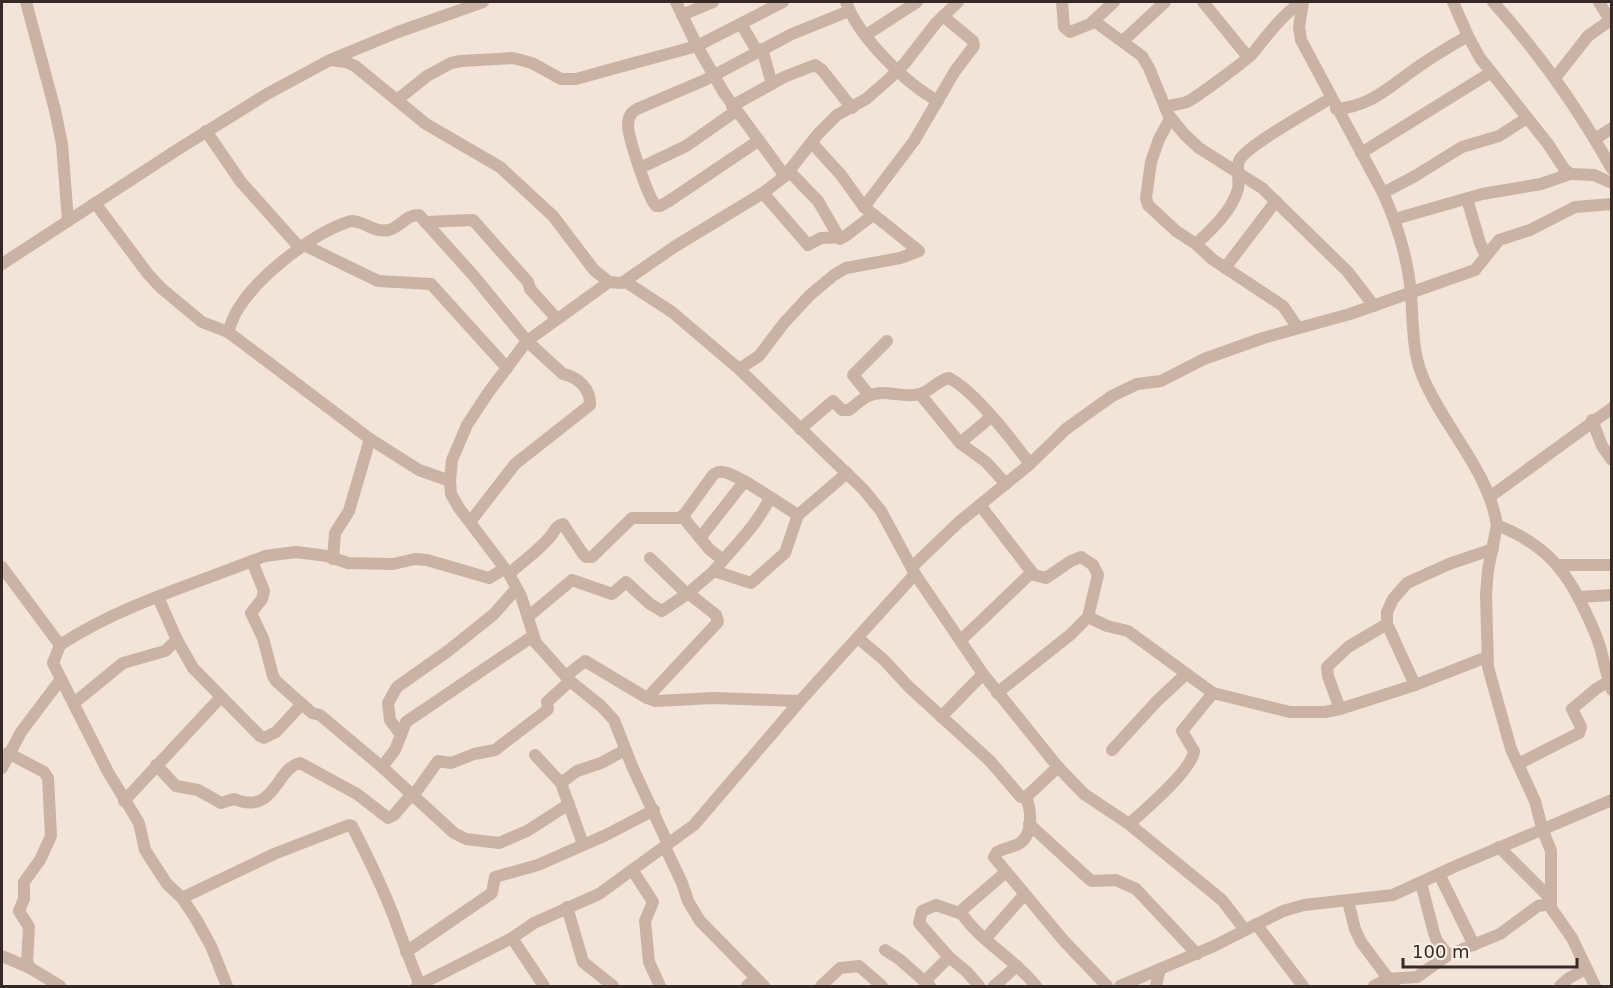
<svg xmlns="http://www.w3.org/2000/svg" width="1613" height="988" font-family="'DejaVu Sans',sans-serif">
<rect width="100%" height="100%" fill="#f2e4d8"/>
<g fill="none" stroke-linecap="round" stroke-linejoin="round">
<g stroke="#cab3a4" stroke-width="12">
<path d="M26,2L55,110L62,144L68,221"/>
<path d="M676,2L697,46L724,93L785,176"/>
<path d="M846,2C858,36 906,84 938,101"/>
<path d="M1062,2L1064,27L1070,32L1090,24L1114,2"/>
<path d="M1203,2L1248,57"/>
<path d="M1303,2L1299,27L1301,40L1383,193C1398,226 1408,258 1411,294C1413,320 1412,350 1422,375C1443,427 1488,469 1497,525C1542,543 1565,567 1585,611C1591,623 1597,636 1601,650C1604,663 1607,677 1612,690"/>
<path d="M1453,2L1468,36L1480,58L1548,144L1565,170L1571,174L1594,175L1612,183"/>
<path d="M1493,2C1539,53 1578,108 1612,169"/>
<path d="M1599,2L1610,20"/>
<path d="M682,15L713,2"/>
<path d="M1094,21L1142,56L1149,68L1168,114L1184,134L1199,148L1262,188L1348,272L1374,306"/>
<path d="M741,24L757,51"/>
<path d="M866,35L917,2"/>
<path d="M1123,41L1165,2"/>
<path d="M762,49L772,84"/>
<path d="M330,60L346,62L355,66L426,124L500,167L553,216L594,270L609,282L622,283L674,247L763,193L785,176L818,134L837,115L866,99L889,79L905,63L936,23L958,2"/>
<path d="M1555,78L1588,36L1612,19"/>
<path d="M397,100L427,76L451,63L461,61L513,58L532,63L561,79H576L601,72L697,46L783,2"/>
<path d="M732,106L784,77L815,65L822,70L852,108"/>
<path d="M1165,107C1172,105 1180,104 1187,102C1194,99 1250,58 1254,52C1266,36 1286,11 1302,2"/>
<path d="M1336,109C1371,106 1388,88 1415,69C1432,57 1450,46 1468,36"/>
<path d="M1170,119L1159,139L1151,162L1146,198L1148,205L1176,231L1196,244L1212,259L1283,306L1298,328"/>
<path d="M206,131L241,182L299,247"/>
<path d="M1595,139L1612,128"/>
<path d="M758,141L669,201L660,206H656C648,198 628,137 628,125C628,118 631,112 637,109L705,80L792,34L849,11"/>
<path d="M1361,153L1490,73"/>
<path d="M640,168L686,146L736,111"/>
<path d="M789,171L818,201L840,239"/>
<path d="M763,193L808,245L821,238L844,237L873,215"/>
<path d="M1383,193L1415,176L1462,147L1499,136L1527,118"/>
<path d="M1467,199L1480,243L1486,256"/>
<path d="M95,203L148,274L161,288L202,322L228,332L370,439L419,470L450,481"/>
<path d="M864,207L914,141L955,71L974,46L973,41L943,16"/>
<path d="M1395,219L1482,194L1541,184L1570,174"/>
<path d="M425,222L473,220L528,282L530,289L557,319"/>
<path d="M1196,244C1211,230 1232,211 1238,189C1240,180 1236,169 1239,161C1244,147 1315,108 1331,98"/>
<path d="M304,245L378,281L431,284L507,368"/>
<path d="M2,264L180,148L267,94L330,60L398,32L483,2"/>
<path d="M1225,268L1276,201"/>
<path d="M609,282L527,341L488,393L467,425L452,460L450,481L451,494L459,508L509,574L521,596L536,643L570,681L601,706L614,720L632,766L668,844"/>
<path d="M626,282L672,312L739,369L864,490L881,511L915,574L983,674L1058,767L1084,794L1129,824L1222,900L1245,930"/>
<path d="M228,332C231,323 234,314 240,306C261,274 314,232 351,221C365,221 373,233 389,230C401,227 405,215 419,215L473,275L527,341L563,374C578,377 591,389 590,405L515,464L470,522"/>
<path d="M739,369L759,356L784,323L810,295L834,275L846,268L900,258L919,251L864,207L841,175L812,143"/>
<path d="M920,394L960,443L986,462L1006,484"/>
<path d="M869,395L853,375L887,341"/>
<path d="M1592,420L1602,446L1612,460"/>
<path d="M800,429L833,401L842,410H849C855,406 861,399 868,396C885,388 903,399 920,394C931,391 938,380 949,378C975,391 1012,440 1030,464"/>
<path d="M960,443L991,417"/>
<path d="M1491,496L1612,408"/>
<path d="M980,505L1034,575L1046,578L1071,561L1081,557L1093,565L1098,575L1088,617L1070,635L997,693"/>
<path d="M682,516L709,549L723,560"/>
<path d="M1497,525L1488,570L1486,595L1488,667L1511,749L1535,801L1542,828L1551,851V908L1572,938L1595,986"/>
<path d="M700,538L744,482"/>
<path d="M650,558L687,594"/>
<path d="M333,559L335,533L349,511L370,439"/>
<path d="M252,561L264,591L262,599L251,613L263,638L273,676L276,681L312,713L320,715L382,767L454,833L466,839L499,843L527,831L569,804"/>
<path d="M1558,565H1612"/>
<path d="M2,567L60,645L53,663L108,772L139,823L145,850L167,884L182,898L196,919L211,946L227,986"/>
<path d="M912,567L959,522L1030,464L1066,429L1112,396L1137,384L1161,381L1204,359L1263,338L1350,314L1475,270L1499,240L1530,230L1575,207L1612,204"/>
<path d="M714,571C734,546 755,528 770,498"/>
<path d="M509,574C522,562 538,551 550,537C555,531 555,526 563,524L583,554L586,557H592L632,518H679L684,515L713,475C716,473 718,471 722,472C736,472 782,506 798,515L847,473"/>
<path d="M158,597L177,640L193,668L260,736L264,738L276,732L302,704"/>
<path d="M1579,597L1612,595"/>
<path d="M529,616L572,580L612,594L626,582L650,604L662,611L687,594L714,571L751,583L785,553L798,515"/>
<path d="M1088,617L1107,626L1128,631L1213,693L1290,712H1325L1340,709L1415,685L1487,657"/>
<path d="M858,638L884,660L909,687L990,761L1021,797H1026L1058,767"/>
<path d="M961,640L1031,573"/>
<path d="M60,645C123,604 195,584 265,556L296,552L327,556L348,563L393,564L415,559L427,560L489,578L504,569"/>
<path d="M567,675L585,661L647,698L655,701L714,698L800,701"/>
<path d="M1415,685L1387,624V612L1393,599L1407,583L1449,564L1493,549"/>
<path d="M647,698L718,622L716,615L688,593"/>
<path d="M74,703L123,663L165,651L177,640"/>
<path d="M1340,709L1328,676L1327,667L1348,647L1387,624"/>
<path d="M941,717L983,674"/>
<path d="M401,735L390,720L388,703L397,687L448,651L494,614L516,589"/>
<path d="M1112,750L1157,701L1186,674"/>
<path d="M8,753L44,772L48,778L51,836L40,860L24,882V899L19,911L29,927L27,962L30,968L60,986"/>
<path d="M535,755L561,783L583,844"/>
<path d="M1518,764L1579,733L1581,727L1572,709L1596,689L1609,681"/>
<path d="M156,765L176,786L198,790L221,803L234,799C275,816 276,768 300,763L357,794L388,818L394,815L411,795"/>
<path d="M382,767L395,750L406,722L530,638L536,643"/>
<path d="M2,768L21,732L61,679"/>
<path d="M561,783L577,771L601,763L625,750"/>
<path d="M413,796L438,761L451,763L474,754L495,750L546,711L548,709L547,702L570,681"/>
<path d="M1026,797C1031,810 1034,833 1020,843C1015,847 1004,848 997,852L994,857L1064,941L1107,986"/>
<path d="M124,801L220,698"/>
<path d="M1029,824L1089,879L1092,881L1116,880L1136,889L1197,954"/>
<path d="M1129,824C1145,810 1192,770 1194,751L1182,731L1213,693"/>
<path d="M665,847L682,883L688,901L700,921L764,986"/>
<path d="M1499,847L1550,898"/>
<path d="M633,871L653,902L645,921L649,962L660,986"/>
<path d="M1006,872L963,909L962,914C981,942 1015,959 1036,986"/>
<path d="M1439,874L1474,945"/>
<path d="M182,898L274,854L349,825L352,826C369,859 386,894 398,928C405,947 412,966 420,985"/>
<path d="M1348,901L1355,929L1361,942L1394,986"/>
<path d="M567,907L583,962L613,986"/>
<path d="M962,914L936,905L922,911L919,923L949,957L967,972L979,986"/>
<path d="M1256,924L1303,986"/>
<path d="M512,938L544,986"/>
<path d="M986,938L1024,895"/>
<path d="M885,950L899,959L930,986"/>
<path d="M406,952L492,893L495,877L538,865L606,835L654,810"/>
<path d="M1448,955L1500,934L1538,906L1550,904"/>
<path d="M2,956L30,968"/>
<path d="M925,981L949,957"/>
<path d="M417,986L512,938L534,923L599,894L694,825L800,701L915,574"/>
<path d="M747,986L756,978"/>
<path d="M821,986L840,968L859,966L882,986"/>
<path d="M994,986L1017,966"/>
<path d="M1120,986L1214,946L1283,911L1304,905L1393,895L1456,866L1612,800"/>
<path d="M1156,986L1160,969"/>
<path d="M1374,986L1387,979L1417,977L1448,955L1437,941L1434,933L1421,883"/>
<path d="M1560,986L1569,978L1586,969"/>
</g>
</g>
<rect width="1613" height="988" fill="none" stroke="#352a26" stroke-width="6"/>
<path d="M1403 958v9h174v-9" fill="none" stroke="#352a26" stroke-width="3"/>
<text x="1412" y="958" font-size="18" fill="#352a26" stroke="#faefe4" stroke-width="4.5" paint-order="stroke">100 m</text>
</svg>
